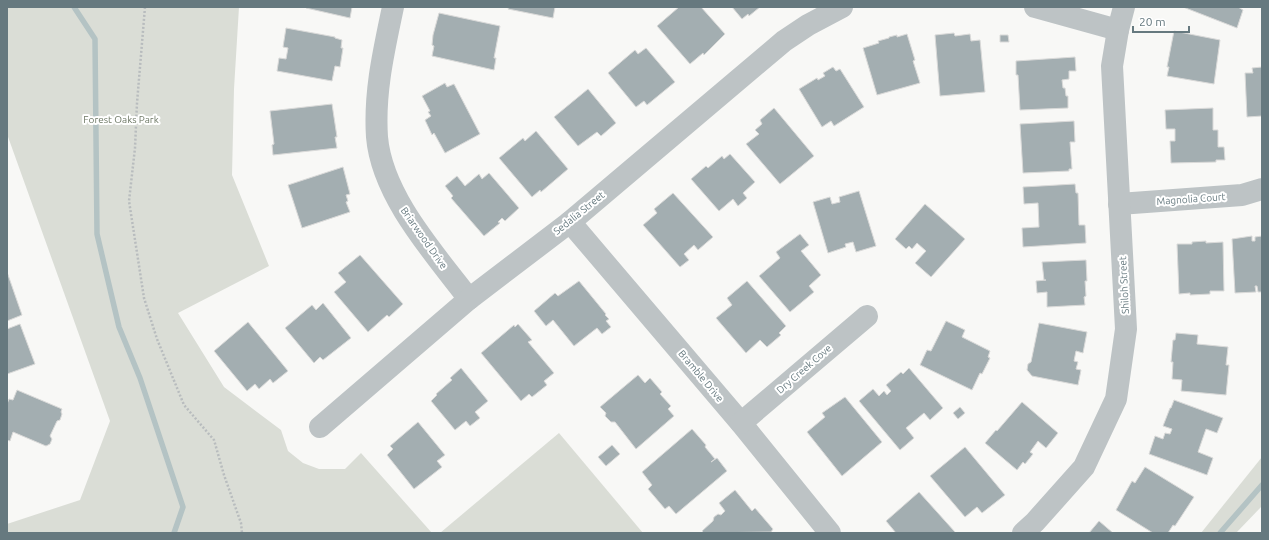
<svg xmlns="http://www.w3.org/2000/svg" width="1269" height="540" font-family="Ubuntu,sans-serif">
<rect width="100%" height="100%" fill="#f8f8f6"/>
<g fill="#daddd6">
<path d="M7,7H239L234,89L232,175L269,266L178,313L224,387L281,430L288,451L303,463L319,469H345L361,453L432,533H7V524L80,500L110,421L7,134Z"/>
<path d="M559,433L643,533H440Z"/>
<path d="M1262,457V506L1236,533H1201Z"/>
</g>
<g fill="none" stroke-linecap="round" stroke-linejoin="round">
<g stroke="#b4c3c4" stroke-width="5.5">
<path d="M74,7L95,39L97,234L119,327L140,378L183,507L174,533"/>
<path d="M1220,533L1262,485"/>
</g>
</g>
<g fill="#a3aeb1" stroke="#dadad9">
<path d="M306,7H352L350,18L306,8Z"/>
<path d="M509,7H555L553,18L508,9Z"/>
<path d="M679,7H701L725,34L704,55L703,53L690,64L657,26Z"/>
<path d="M732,7H760L749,16L748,14L742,19Z"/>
<path d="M1183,7H1238L1243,10L1237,28Z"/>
<path d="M439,13L500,26L494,58H496L494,70L432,56L434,46L432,45L433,35Z"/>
<path d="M286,28L335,37V38L342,40L341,48H343L340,67L335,66L332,81L277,71L279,58L286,59L288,48L283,47Z"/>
<path d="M1174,31L1220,40L1214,84L1167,76L1169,67H1167Z"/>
<path d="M954,33L955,36L970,34L971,41L980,40L985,92L940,96L935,35Z"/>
<path d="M907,34L915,60L913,61L920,83L877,95L863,48L879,43L878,41L889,38V37L897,35V37Z"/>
<path d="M1000,35H1008L1009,42H1000Z"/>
<path d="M646,48L675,82L647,105L644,101L636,107L608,73L635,50L638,54Z"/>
<path d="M1075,57L1076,71H1069V79L1062,80L1063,88H1065L1066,96H1068V108L1020,110L1018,75H1016V61Z"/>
<path d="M833,67L836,71L840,69L864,107L834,126L831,121L822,127L799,89L817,78L818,80L825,76L823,73Z"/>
<path d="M1262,67V116L1247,117L1245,73H1253L1252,68Z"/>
<path d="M445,83L447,87L454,84L480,134L445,153L434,133L432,135L425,120L431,116L428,112L430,111L422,96Z"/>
<path d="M588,89L616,123L601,136L597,132L578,146L554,117Z"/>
<path d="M332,104L337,137H335L337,148L273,155L272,145L274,144L270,111Z"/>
<path d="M774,108L814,156L780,184L746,144L759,134L755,130L762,124L760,120Z"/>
<path d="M1213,108V130H1218V147H1224L1225,160H1216V162L1171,163L1170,141H1175V129H1166L1165,110Z"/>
<path d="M1074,121L1075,142H1070L1072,169H1069V171L1023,173L1020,124Z"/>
<path d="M536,131L568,169L541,192L540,190L532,197L499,158L523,138L525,141Z"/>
<path d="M730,154L755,182L743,193L747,198L738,206L733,199L719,211L691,179L706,166L708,168L722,156L724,159Z"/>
<path d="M343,167L350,194L346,195L348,201L346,202L350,212L302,228L288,185Z"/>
<path d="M489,173L519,208L505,221L502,218L498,222L500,223L484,236L451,198L453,196L445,186L457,176L465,186L479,174L482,179Z"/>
<path d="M1075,184L1076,193H1078L1079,225H1085L1086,243L1023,247L1022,228L1039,227L1038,203L1024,204L1023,187Z"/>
<path d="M859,191L876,246L856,252L853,242L845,244L846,247L828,253L813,202L830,197L832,204L840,202L839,197Z"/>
<path d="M673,193L713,237L698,250L694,245L684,254L689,260L680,267L643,225L657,213L654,209Z"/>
<path d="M925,204L965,239L931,277L915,263L926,251L917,243L912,249L909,246L906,249L895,239Z"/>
<path d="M800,234L809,245L801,251L821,275L809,286L814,292L790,312L759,276L780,258L776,252Z"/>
<path d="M1252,236V241H1255V237L1262,236V292H1258L1257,286H1255L1256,292L1235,293L1232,239Z"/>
<path d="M1206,241V243L1223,242L1224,291H1210V294L1190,295V293L1179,294L1177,244H1192V242Z"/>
<path d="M360,255L403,304L389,317L387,315L368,332L334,292L346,282L338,273Z"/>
<path d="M1086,260L1087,281H1085L1086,296L1084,297L1085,305L1047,307V292L1037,293L1036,281L1046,280H1044L1042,262Z"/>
<path d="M7,272L22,315L7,321Z"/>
<path d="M579,281L606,314L605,315L609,319L606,321L611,327L602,334L597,328L574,346L553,320L546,326L534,311L555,293L558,296Z"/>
<path d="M747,281L786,326L779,333L781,335L767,347L760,340L746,353L716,318L732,305L727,298Z"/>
<path d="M323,303L351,338L323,360L320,357L314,363L285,328L312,305L316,310Z"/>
<path d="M946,321L965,330L962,337L990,351L988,357L990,358L982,374L980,373L972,390L920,365L927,350L931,351Z"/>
<path d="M248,322L288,371L273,383L270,379L259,389L255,384L247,391L214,351Z"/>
<path d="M1039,323L1087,332L1083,353L1076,351L1074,361L1078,362L1076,369L1081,370L1078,385L1032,376L1027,370L1028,364L1031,362Z"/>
<path d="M20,324L35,364L7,374V329Z"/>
<path d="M518,324L532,340L528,342L554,373L544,381L547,385L532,397L529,394L521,401L481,353L514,325L515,327Z"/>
<path d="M1176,333L1198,335L1197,344L1228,347L1226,365H1229L1226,395L1181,391L1182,380L1172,379L1173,362H1171L1173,340H1175Z"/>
<path d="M461,368L488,401L475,412L480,418L470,426L466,421L455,430L431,401L437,395L436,394L452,380L450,378Z"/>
<path d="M909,368L943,408L930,420L924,413L906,428L914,438L900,450L859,401L873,389L879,396L884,391L887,395L891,391L886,385L901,372L903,374Z"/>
<path d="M638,375L645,383L650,378L662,392L660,394L671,406L668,409L674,416L636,449L615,422H611L605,416L606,413L600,407Z"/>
<path d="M17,390L62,409L61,412L62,414L60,420L57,421L50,436L52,439L50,444L46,446L13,432L10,441L7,440V404L9,399L13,400Z"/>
<path d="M845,397L882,442L842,476L807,432L825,417L822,413Z"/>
<path d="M1174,400L1223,418L1217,433L1206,429L1198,452L1213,458L1207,475L1149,454L1155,436L1163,439L1165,433L1170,434L1172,429L1163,426L1170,408H1171Z"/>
<path d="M1022,402L1058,433L1046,448L1038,441L1030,452L1033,454L1025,464L1023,462L1017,470L985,443L996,430L997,431Z"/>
<path d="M960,407L965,413L958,419L953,413Z"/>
<path d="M418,422L445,455L437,461L442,467L414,489L387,455L393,449L390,446Z"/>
<path d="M692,429L706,445L705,447L715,459L711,462L717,458L727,471L676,514L669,506L665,509L648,489L652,485L642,472Z"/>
<path d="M612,445L620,454L606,466L598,457Z"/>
<path d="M965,447L1005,495L982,513L977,507L965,517L930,476Z"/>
<path d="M1145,467L1194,497L1175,526L1173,525L1168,533H1153L1116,510L1132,481L1135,483Z"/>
<path d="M735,490L752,511L755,508L773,529L771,532L704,533L702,531L713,521L714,517L718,514L721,515L725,511L719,503Z"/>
<path d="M919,492L955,532L954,533H896L886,521Z"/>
<path d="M1099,521L1113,533H1089Z"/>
</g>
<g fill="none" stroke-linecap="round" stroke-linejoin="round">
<path stroke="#b8bcbe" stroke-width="2.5" stroke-dasharray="2 2" stroke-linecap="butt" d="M145,7L137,103L135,148L129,201L144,298L157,339L184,405L214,440L224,475L241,523L242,533"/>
<g stroke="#bdc3c5" stroke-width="22">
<path d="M393,7C384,50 374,92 377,137C382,196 434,253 469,299"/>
<path d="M1035,7L1118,30"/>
<path d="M1119,204L1242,195L1262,189"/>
<path d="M570,222L741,423L830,533"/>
<path d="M741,423L867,316"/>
<path d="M320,427L469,299L570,222L784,41L808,25L842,7"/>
<path d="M1023,533L1035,522L1084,467L1116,399L1126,329L1112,66L1118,30L1124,7"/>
</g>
</g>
<g text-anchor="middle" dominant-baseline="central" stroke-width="4" stroke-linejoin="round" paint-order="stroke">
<g font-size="10" fill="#6c7764" stroke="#fff">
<text x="121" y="119">Forest Oaks Park</text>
</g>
<g font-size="10" fill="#66797f" stroke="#fff">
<text transform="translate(1191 199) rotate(-4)">Magnolia Court</text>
<text transform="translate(579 213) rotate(-39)">Sedalia Street</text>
<text transform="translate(424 238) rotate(55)">Briarwood Drive</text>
<text transform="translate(1124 285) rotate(-93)">Shiloh Street</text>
<text transform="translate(804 369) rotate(-41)">Dry Creek Cove</text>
<text transform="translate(701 376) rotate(50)">Bramble Drive</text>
</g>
</g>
<rect width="1269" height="540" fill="none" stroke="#66797f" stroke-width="16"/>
<path d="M1133 26v6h56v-6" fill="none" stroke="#66797f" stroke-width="2"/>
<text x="1139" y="26" font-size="12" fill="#66797f" stroke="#ffffff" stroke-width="3" paint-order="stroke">20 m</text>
</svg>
